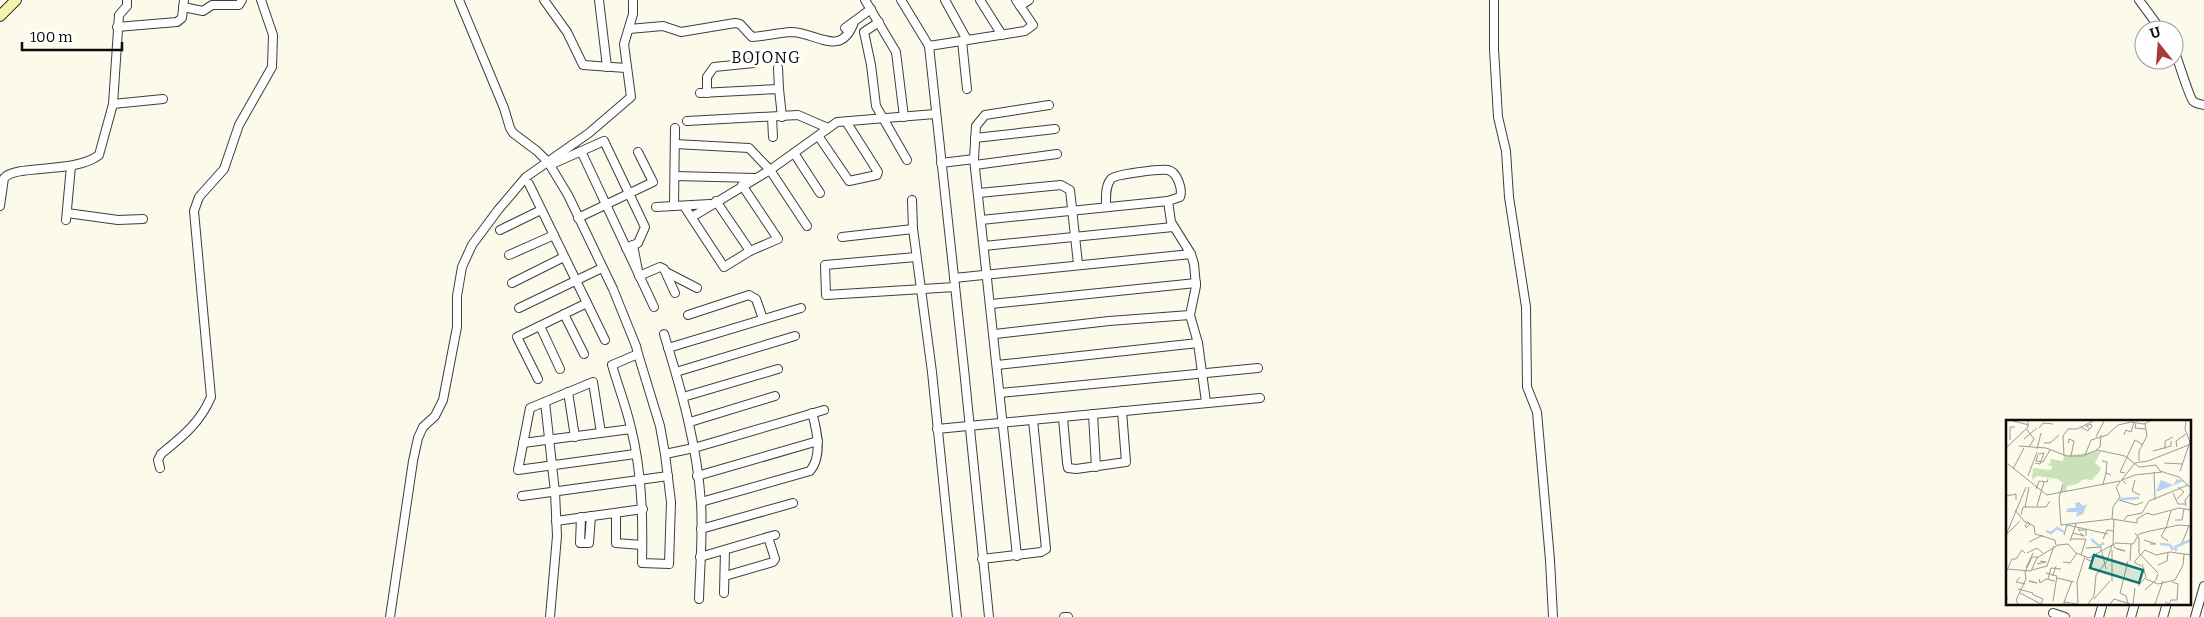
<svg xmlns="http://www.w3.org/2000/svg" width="2204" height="617" font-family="Bitter,serif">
<rect width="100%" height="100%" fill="#fcfaeb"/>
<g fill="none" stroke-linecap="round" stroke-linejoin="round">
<defs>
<g id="street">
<path d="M459,0L504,108L510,128L513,133L537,151L548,162L568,195L613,289L636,346L638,354L660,426L665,454L671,502L669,564L642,563C643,518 642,472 631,428C626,406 618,386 612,365L638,354"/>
<path d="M544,0L567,32L583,65L626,68"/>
<path d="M599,0L607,67"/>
<path d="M865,0L896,52L904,117"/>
<path d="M901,0L929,46L964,369L989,617"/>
<path d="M945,0L967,40"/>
<path d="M980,0L1002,35"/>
<path d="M1494,0V49L1498,117L1506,151L1509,197L1526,307L1527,387L1537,412L1550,560L1553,617"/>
<path d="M2139,0L2161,30"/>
<path d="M1020,6L1029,0"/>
<path d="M183,7L203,11L212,5H239L242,0"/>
<path d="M879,22L864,32L871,65L876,106L907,160"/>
<path d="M117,27L177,22L182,18L184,0"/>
<path d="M845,28L871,9"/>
<path d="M629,29L663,26L681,32L735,23L740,24L752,37C765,36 778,33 791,32C816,32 841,59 854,22"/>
<path d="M962,41L967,89"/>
<path d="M929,46L1025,31L1033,25L1016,0"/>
<path d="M2174,50C2178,59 2189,97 2193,101C2196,104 2200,104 2204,105"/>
<path d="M778,68L779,89"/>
<path d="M700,93L779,89L782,117"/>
<path d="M707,93V77L714,67L754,63"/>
<path d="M113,104L163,99"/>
<path d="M772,117L773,137"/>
<path d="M687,121L798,115L828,128"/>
<path d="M675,128L674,206L710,204"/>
<path d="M819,137L849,181L877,175L878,172L847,123"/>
<path d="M975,138L1055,129"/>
<path d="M675,144L749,148L770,170L807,226"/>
<path d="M581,151L654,307"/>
<path d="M794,153L820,193"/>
<path d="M941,163L974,159"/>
<path d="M550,165L604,141L645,227L638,243L626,248"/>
<path d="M975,165L1057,154"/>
<path d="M675,176L755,178"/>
<path d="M529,184L605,340"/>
<path d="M979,193L1061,185L1070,190L1078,264"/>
<path d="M912,200L913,229L932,372L957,617"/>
<path d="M716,201L750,251"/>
<path d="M1168,201L1171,222L1191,254L1194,264L1196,286L1190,315L1198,343L1206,402"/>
<path d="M0,206L4,178C16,164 75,174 99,155L113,104L119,15L127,6V0"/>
<path d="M684,206L724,267L750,251L778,239L742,185"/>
<path d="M656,207L674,206"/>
<path d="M67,213L118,220L143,219"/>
<path d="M692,217L770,170L837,122L935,114"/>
<path d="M578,218L653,182L638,152"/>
<path d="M66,220L71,166"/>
<path d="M981,220L1168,201L1180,197C1183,189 1177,172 1168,170C1160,169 1115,174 1111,179C1105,186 1106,197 1106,206"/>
<path d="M500,230L541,210"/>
<path d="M842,237L913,229"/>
<path d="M633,245L639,276L660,267L664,269L675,293"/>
<path d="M984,246L1173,227"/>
<path d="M509,255L554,235"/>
<path d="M916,257L825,265L826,295L955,287"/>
<path d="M666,272L697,288"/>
<path d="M954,278L1191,254"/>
<path d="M512,283L564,257"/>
<path d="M991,304L1196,283"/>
<path d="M519,308L602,268"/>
<path d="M564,314L584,354"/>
<path d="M688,315L749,295L756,299L763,319"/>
<path d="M540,326L560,369"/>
<path d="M664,334C681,389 697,444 701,503C703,534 700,567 699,599"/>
<path d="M995,334L1109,321L1190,315"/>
<path d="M668,348L801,308"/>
<path d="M997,365L1198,343"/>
<path d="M676,372L795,336"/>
<path d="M538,379L517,337L587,303"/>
<path d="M568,392L575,437"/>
<path d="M1000,393L1258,368"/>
<path d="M683,397L778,369"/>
<path d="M545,402L555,492L557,536L550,617"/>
<path d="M1093,414L1096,467"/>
<path d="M1063,418L1067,463L1068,468L1076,469L1126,462L1122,411"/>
<path d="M690,422L775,396"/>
<path d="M937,429L1260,398"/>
<path d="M601,433L593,382L530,408L518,470L635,454"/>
<path d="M523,443L631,429"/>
<path d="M665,454L694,448L824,410"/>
<path d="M160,468L158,460L161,454C182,437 200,423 211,397L194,211L199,197L224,169L239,125L272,67L273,35L261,0"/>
<path d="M697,476L818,441"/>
<path d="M522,496L668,476"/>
<path d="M701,502L810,471C823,456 817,430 812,413"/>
<path d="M616,513V543L642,545"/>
<path d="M581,517L580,543H589L591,516"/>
<path d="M556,521L643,509"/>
<path d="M701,529L793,503"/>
<path d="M1017,556L974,159L976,126L985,115L1049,105"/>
<path d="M700,557L775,535"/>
<path d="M982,559L1041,552L1046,549L1033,420"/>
<path d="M725,576L773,562L775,559L768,537"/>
<path d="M724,593L725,550"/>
<path d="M2053,613L2065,617"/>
<path d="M390,617L413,461L418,438L423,427L435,416L443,400L457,327V296L462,267L472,245L498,210L526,177L589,133L631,97L624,44L633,14V0"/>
<path d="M1064,617H1068"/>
<path d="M2099,617L2103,603"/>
<path d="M2131,617L2135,603"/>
<path d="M2163,617L2167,603"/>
<path d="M2195,617L2204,586"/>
</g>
<path id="secondary" d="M0,16L16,0"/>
</defs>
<use href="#street" stroke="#3e3e3e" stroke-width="10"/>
<use href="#secondary" stroke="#2d2d2d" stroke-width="12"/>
<use href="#street" stroke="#fff" stroke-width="8"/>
<use href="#secondary" stroke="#f4f3ae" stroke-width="10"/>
</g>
<g text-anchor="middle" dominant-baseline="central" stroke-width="5" stroke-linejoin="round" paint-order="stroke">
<g font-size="16" letter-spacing="1" fill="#0b0b0b" stroke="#fff">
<text x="766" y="57">BOJONG</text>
</g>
</g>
<g transform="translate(2006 420)">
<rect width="185" height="185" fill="#fcfaeb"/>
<path d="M95,31L89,43L95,48L93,52L86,60L78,59L71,64L61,66L60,71L54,72L58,64L52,59L31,56L26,60L27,48L45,50L46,46L41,44L45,43L44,39L57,41L58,36Z" fill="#cbe2b9"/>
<path d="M171,59L178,61L150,72L155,60L167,65ZM73,82L77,86L81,84L77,94L70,97L71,92H60L62,88H70L69,83Z" fill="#b6d4ed"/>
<path fill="none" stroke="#b6d4ed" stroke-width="2.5" d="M114,79L133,78M40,111L45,113L51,108L58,112M85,119L93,126L98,123M154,124L164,125L167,130M170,131L169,127L185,120"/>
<path fill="none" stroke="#9c9a91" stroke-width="1" d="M7,1L23,5M130,3L129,8L139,9M75,7L82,11L86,6L85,4L80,6L84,9M20,8L28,19L23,27M33,8L37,3L47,4M118,15L120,10L125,12L128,2M90,17L98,1M18,19L31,8M4,20V7H9M38,23H44L53,15M62,23L63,19L68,21L65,36M13,26L40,28L61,36H77L91,30L119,36L133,47L150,45L154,51L173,57L185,68M171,27L170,21L180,14M0,28L22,7V1M31,29L35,13M159,29V21L167,17M90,30L94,27L95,15M147,31L165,26V21M0,32V49M32,35L30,41L37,42L44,30M79,35L85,20L101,15L112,5L125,2L138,4L144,1M58,36L57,16L62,9H71L87,1M121,37L129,20L137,25M96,41L101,42L100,53M133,41V31L141,16L139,4M29,43L34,44L38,33L32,34M129,43L142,41L185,24M158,43L177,44M2,44L41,75L114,61M7,49L18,28M174,51L184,22L179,9L180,1M148,52L149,80M119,53L114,52L121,37M129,55L156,52M22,56L31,32M129,60L126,71L134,75M57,64L53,78L55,105L106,99L131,103V99L141,93L147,95L173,88L185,90M97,64L100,53L105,55M120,64L116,60L129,55M30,69L33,61L41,62L42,59M167,73L172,84H180M0,76L10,74V80M171,79L178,72L172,67M113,80L130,85L137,82M31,86L38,62M180,86L179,80L185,73M19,87L23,67M9,90L18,101L28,106L29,114L49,120L50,125M15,95L17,87H40L44,81M106,99L107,87L114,77L110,67L129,43M118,100L121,96L136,93L143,81L182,65M169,100H176L178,89M20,108L24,104L22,102L19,106L21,108M73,108V111L75,110H79L80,109V116M160,108L155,116L162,121M160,108L165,91M67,113L78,116L74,113M129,113L133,118V133L152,153M1,114L14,101M0,115L20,67M58,115L61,105L102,114M65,119H80L75,135M97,119L101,110L107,111M138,120L150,124H144M64,121L70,104M23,122L37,115M176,123L183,106M107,124L108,99M107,124L109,128L119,131L111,129M80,128L95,127V132M96,132L100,149M21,133L31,128L37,133M80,139L85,141L91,133M124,141L125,124M57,142L64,143L71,133M31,144L40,142L34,141M152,145L161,141L162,133M135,146L128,142L139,130L150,135L164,132L185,135M20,148L27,133M0,149L25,151L31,138L52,125L62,124L70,133L83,138L110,123L127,124L133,114L144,111L173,105L185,106M1,150L6,139H10L16,130L19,133M26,150L41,146L48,126M19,152L26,137H32M40,153L47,155L50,146M46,155L51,156L47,181M14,157L10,162L19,164M51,158L68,162M33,159L34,163L40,159L49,161M42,159L45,148L55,149M140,159L152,164L169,160L177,145L178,134M106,161V130M31,163L23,161L31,163M0,165L1,180M132,166L140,157L136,144M12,169L27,173M139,170L150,160L152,154M14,173L35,184M26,174L37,179L35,184M88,179L104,161M58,182L66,161M159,182L163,184L165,180H171L172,164L166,162M122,183L120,176L114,173L122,141M12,184L10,180L20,159L19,152M58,184V182L71,184M72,184L71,162L79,136M82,184L88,176L90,155L101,141L106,125M104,184L108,179L124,184M127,184L129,168M149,184L157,161"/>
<path fill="#0f766e" fill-opacity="0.15" stroke="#0f766e" stroke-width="2.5" d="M88,135L137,150L133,163L84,148Z"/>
<rect width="185" height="185" fill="none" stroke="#0b0b0b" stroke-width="2.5"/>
</g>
<g transform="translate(2159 45) rotate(343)"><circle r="24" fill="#ffffff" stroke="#9d9d9d"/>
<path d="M0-4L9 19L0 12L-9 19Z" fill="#a83a35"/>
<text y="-8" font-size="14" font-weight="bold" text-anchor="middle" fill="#0b0b0b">U</text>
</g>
<path d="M22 42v8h100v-8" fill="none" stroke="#0b0b0b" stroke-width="2.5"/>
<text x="30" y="42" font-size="15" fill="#0b0b0b" stroke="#ffffff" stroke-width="4" paint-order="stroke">100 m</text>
</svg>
